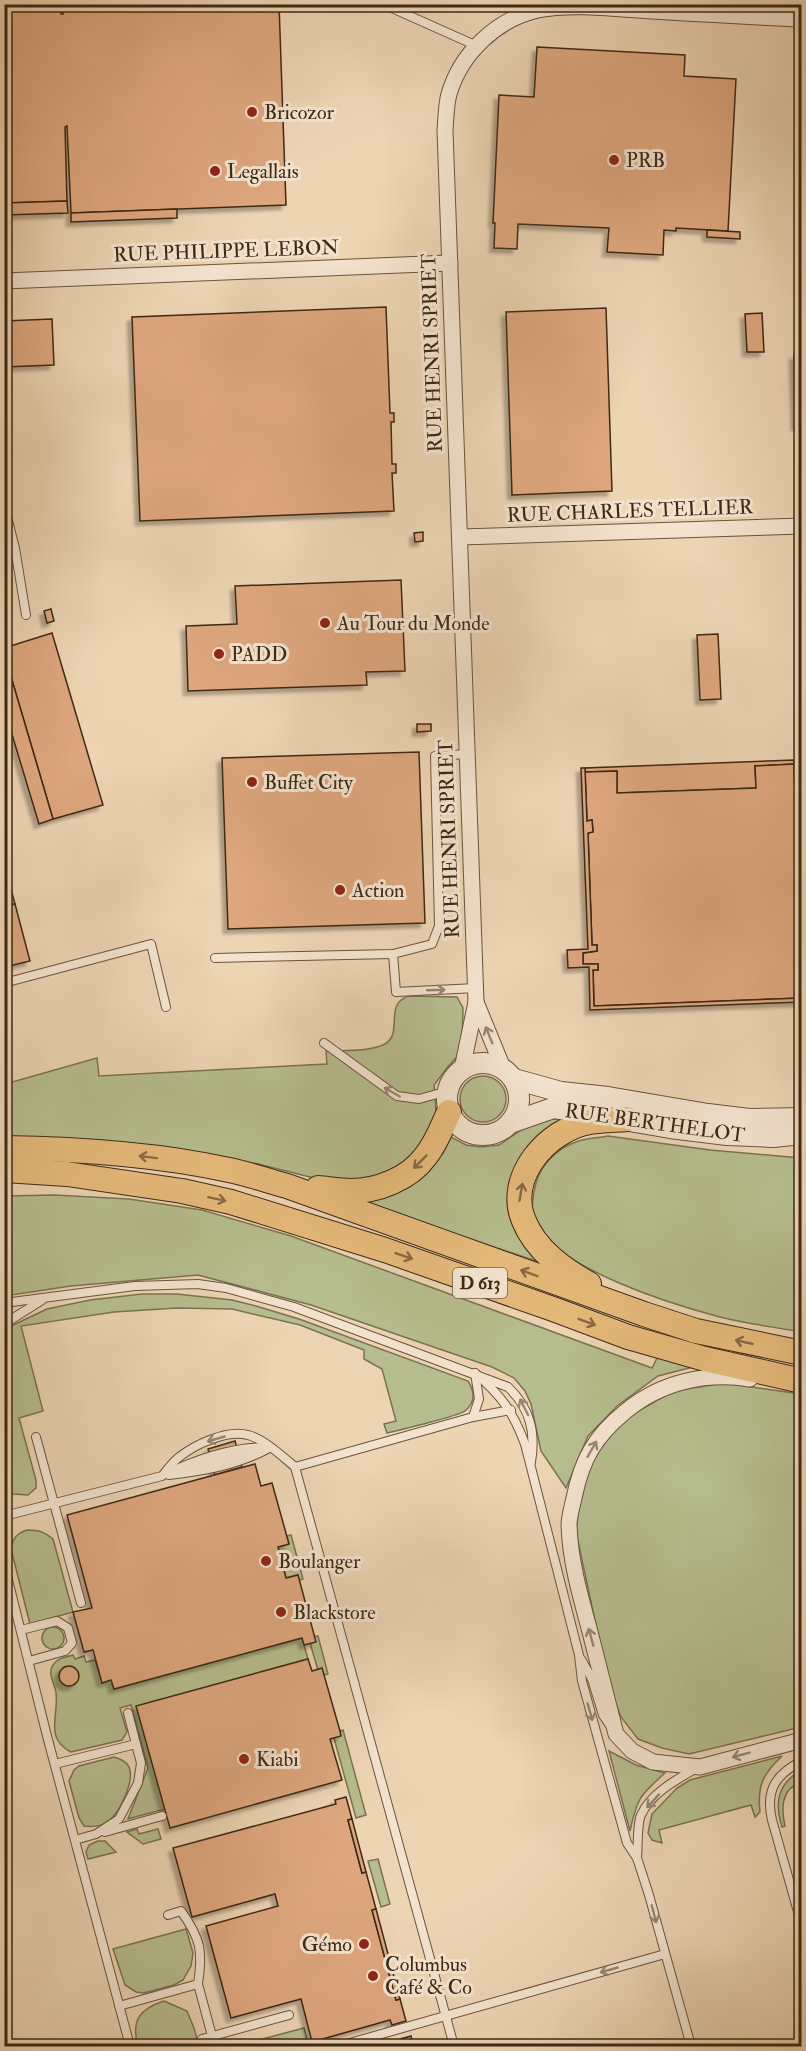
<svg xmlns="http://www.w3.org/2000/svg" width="806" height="2051" font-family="'IM FELL Double Pica',serif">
<defs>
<filter id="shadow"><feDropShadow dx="-4.5" dy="4.5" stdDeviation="1.5" flood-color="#0004"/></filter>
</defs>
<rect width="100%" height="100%" fill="#edd4b3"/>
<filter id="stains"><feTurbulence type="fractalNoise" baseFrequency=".00333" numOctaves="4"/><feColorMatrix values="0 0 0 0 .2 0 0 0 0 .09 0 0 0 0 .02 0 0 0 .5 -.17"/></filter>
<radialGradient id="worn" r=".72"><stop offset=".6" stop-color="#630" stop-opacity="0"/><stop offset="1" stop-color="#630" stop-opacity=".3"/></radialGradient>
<g fill="#b6bd8e" stroke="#7a7352" stroke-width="1.5">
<path d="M408,996L457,997L463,1008L462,1051L447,1068L434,1085L436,1111L432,1127L426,1140L402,1165L368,1182L314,1178L258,1164L178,1149L5,1138V1084L97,1058L99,1076L327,1064L326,1051C342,1050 361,1052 377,1047C402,1041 390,1020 397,1005C399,1000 404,998 408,996Z"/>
<circle cx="483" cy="1099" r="23"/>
<path d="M551,1119H573C561,1126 546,1131 536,1140C505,1167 499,1206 521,1241C526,1249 533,1255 539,1262L360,1202L430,1168L443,1153L451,1137L466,1145L481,1147L499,1145L533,1122Z"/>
<path d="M608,1136L710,1150L801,1158V1332C775,1327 747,1324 720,1317C671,1304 560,1270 535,1223C530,1213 533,1193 536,1183C541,1164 558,1148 576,1142C586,1138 598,1138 608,1136Z"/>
<path d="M54,1195L129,1199L202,1210L291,1236L652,1368L658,1356L697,1366L658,1376L617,1406L588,1436L566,1488L541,1451L531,1404L525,1391L514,1378L492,1367L311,1305L198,1275L71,1286L5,1296V1196Z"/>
<path d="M142,1294H177L232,1300L256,1306L299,1319L468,1381C475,1392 476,1402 465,1411C458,1416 400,1430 387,1433L384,1424L396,1421L382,1369L364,1359V1350L300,1325L232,1309L177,1308L114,1312L21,1326L43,1411L19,1418L36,1480V1488L28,1495L13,1494L8,1486L4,1472L5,1338L13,1325L47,1309L90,1300Z"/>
<path d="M724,1383L801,1394V1727L689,1754L662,1748L638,1739L621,1717L609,1686L576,1532L582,1484L596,1456L616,1424L673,1391Z"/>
<path d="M27,1530C39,1530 45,1532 53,1539L73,1612L30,1624L11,1549C13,1538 16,1534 27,1530Z"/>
<path d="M291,1535L303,1579L299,1580L297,1575L286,1578L278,1547L289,1544L287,1536Z"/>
<circle cx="53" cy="1638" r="11"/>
<path d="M318,1636L328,1674L324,1675L322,1669L318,1670L310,1643L314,1637Z"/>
<path d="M302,1638L308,1659L137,1706L165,1809L128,1819L148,1768L131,1705L120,1708L127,1732L122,1740L71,1752C44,1738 59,1716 56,1693C55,1684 47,1673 53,1665C57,1658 66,1657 73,1655L75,1659L84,1656L86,1662L95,1660L102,1683L111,1680L114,1689Z"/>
<path d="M343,1730L366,1815L356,1818L334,1738L340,1731Z"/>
<path d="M609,1751L636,1765L665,1773C640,1795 637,1798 630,1831Z"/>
<path d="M782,1756C763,1774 757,1785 760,1812L755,1817L751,1805L659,1830L662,1843L652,1840L648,1833L652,1814L677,1788L690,1780Z"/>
<path d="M114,1757C120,1759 126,1761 129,1767C135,1781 119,1815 107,1822C100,1827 92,1827 84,1826L79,1818L69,1781L74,1770L79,1766Z"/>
<path d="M801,1770V1783C781,1788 781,1809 785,1826L782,1827C774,1802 778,1784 801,1770Z"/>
<path d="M137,1829L139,1834L158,1829L161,1839L143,1844L127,1832Z"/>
<path d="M98,1841H105L116,1852L88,1859L86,1852L89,1845Z"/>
<path d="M378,1859L390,1904L381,1907L368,1861Z"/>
<path d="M186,1929L193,1953L191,1966L183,1980L174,1985L144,1993L136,1992L125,1985L113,1949Z"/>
<path d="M164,2001L187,2011L194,2028L199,2046H138C131,2021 139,2009 164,2001Z"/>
<path d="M304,2028L309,2046H236Z"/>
</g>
<g fill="#dea67e" stroke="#3d2915" stroke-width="1.5" filter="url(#shadow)">
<path d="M4,4H60L61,14H63V11L279,4L286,205L71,213L67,126L65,127L67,201L4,203Z"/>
<path d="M537,47L685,55L684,76L736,79L728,231L676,228V231L664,230L663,255L607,252L609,228L518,224L517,249L494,248L495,223H493L499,95L534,97Z"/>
<path d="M67,201L68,213L4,215V203Z"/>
<path d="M177,209V218L71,222V213Z"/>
<path d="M707,230L740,232V239L707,237Z"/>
<path d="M386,307L390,413H394V422H391L392,464H396V473H392L394,511L140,521L132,317Z"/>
<path d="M606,308L612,491L512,495L506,312Z"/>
<path d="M762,313L764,352H747L745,314Z"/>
<path d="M52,319L54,365L4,367V321Z"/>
<path d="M794,355H802V425L796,426Z"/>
<path d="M423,532V541L415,542L414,533Z"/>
<path d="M401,580L405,671L366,672L367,685L188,691L186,626L237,624L235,586Z"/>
<path d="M51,609L54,621L47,623L44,611Z"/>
<path d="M52,633L103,805L53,819L4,653V648Z"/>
<path d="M718,634L721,699L700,700L697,635Z"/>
<path d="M4,653L53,819L39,824L4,708Z"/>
<path d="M417,724H431V731L417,732Z"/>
<path d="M419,752L425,923L228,929L222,758Z"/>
<path d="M794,760V764L755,766L756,788L617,793V771L585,772V768Z"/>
<path d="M794,760H795L802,976L794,764Z"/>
<path d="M794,764L802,998L594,1006L593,970H598V964H583V953L597,951V945H592L588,833L593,832L592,820L587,821L585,772L617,771V793L756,788L755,766Z"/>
<path d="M581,768H585L587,821L592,820L593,832L588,833L592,945H597V951L583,953V964H598V970H593L594,1006L802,998V1002L590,1010L589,967L568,968L567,950L588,949Z"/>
<path d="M4,863L15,904L4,907Z"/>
<path d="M15,904L30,961L5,967L4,907Z"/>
<path d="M235,1441L242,1467L215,1475L208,1449Z"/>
<path d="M255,1464L261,1486L272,1483L289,1544L278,1547L286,1578L298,1575L316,1642L304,1645L302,1638L114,1689L111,1680L102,1683L93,1650L84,1652L73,1612L92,1608L67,1515Z"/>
<path d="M308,1659L312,1671L322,1668L340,1731L341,1736L330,1739L342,1780L170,1828L136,1706Z"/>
<circle cx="69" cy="1676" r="10"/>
<path d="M346,1797L352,1819L348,1820L362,1873L366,1872L376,1909L372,1910L396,2000L400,1999L406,2021L392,2025L390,2020L312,2042L301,1999L231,2018L206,1926L278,1906L275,1894L192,1917L173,1848L336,1804L335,1800Z"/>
<path d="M352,1819L366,1872L362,1873L348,1820Z"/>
<path d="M376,1909L400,1999L396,2000L372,1910Z"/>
<path d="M411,2036L413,2046H388L401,2043L400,2039Z"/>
</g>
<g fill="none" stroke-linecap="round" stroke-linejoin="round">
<defs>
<g id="service">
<path d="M383,4L477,46"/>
<path d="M4,505L15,548L26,615"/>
<path d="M393,954L396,992L476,988"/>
<path d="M215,958L393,954L432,944L439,926L435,756L466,754"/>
<path d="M4,983L151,944L166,1007"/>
<path d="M324,1043L397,1096L419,1099L448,1091"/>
<path d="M4,1303L135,1286L198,1284L226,1288L294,1307L508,1387C530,1408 536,1432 531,1462"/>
<path d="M4,1324L42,1300"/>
<path d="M475,1373C502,1396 513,1412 525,1444L579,1655L582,1681L627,1843L637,1858L649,1895L691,2046"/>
<path d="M473,1417L479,1399L475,1373"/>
<path d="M36,1437L81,1603"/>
<path d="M295,1467L473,1417L511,1410"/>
<path d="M188,1469L258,1451"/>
<path d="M166,1474C199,1458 233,1447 269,1447"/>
<path d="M169,1475C204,1471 238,1465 269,1448"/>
<path d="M4,1516L162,1476C167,1470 172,1463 178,1458C194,1445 227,1429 248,1435C264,1439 283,1457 295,1467L454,2046"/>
<path d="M4,1564L47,1736L130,2046"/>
<path d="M21,1630L57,1621L68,1628L72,1643L65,1651L29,1661"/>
<path d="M581,1659L592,1679L603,1715L609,1724"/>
<path d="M128,1713L136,1744"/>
<path d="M802,1761C776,1774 765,1790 772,1820L802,1926"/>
<path d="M55,1764L136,1744L141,1763L138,1783L119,1819L96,1834L75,1840"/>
<path d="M105,1832L162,1816"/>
<path d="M637,1858C638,1847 637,1824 641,1815C651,1793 676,1780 695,1769"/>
<path d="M168,1915L181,1911C201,1939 203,1951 198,1984"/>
<path d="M119,2006L198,1984L212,2036"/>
<path d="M204,2046L202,2039L289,2015"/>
<path d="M339,2046L665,1954"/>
</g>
<g id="minor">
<path d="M4,281L450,263"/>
<path d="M460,537L802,526"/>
<path d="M476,1002L503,1068"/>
<path d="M462,1069L476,1002L445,130C446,118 446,105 449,94C461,53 497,19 538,10C574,3 615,9 652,11C702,14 752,17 802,19"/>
<path d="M750,1379C706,1372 661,1382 626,1411C595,1436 582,1459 574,1498C572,1507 569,1517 569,1525C570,1560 580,1595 589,1628C598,1664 607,1699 616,1734L632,1751L653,1762L700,1767L802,1740"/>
</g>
<g id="tertiary">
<circle cx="483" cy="1099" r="36"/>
<path d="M514,1079L561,1092L608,1097L708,1114L749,1119L802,1118"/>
<path d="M510,1123L553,1108L670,1128L727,1135L773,1137L802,1134"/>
</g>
<g id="primary">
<path d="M4,1148C80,1149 156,1154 229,1170C249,1174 268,1181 287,1186L644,1314L696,1331L802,1353"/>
<path d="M4,1170L67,1174L182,1191L231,1202L385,1250L553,1309L628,1337L705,1359L802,1381"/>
<path d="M318,1188C329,1189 340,1191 351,1191C377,1191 409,1179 425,1157C436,1144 442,1127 449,1112"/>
<path d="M589,1284C562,1269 536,1250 524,1221C505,1177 548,1129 590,1122C602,1120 615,1120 627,1119"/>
</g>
</defs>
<use href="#service" stroke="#69543c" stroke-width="10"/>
<use href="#minor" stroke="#69543c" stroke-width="17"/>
<use href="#tertiary" stroke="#69543c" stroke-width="22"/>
<use href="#primary" stroke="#3d2915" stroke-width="26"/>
<use href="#service" stroke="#f3e3ce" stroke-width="8"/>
<use href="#minor" stroke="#f3e3ce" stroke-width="15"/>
<use href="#tertiary" stroke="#f3e3ce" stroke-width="20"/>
<use href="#primary" stroke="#e6ba7a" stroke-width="24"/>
</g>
<defs><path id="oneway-shaft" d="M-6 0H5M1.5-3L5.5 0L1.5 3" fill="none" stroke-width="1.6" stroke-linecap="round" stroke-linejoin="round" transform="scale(1.5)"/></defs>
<g stroke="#988672">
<use href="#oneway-shaft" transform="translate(436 990) rotate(-2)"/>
<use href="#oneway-shaft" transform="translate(489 1035) rotate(-112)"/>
<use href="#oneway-shaft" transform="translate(392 1092) rotate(-150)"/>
<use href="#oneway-shaft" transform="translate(524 1407) rotate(-117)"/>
<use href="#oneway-shaft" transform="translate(216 1439) rotate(164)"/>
<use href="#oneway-shaft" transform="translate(592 1449) rotate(-60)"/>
<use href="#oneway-shaft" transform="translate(591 1637) rotate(-105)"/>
<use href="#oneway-shaft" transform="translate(590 1712) rotate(74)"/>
<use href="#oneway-shaft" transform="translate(741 1755) rotate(165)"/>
<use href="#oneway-shaft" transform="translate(653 1801) rotate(132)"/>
<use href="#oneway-shaft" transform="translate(654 1914) rotate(75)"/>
<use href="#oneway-shaft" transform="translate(609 1970) rotate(164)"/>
</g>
<g stroke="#896a42">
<use href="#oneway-shaft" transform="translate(148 1157) rotate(-173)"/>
<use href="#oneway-shaft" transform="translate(420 1162) rotate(135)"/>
<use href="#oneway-shaft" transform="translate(521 1192) rotate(-80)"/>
<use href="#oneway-shaft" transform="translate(217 1199) rotate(12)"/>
<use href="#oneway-shaft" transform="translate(404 1256) rotate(19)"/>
<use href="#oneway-shaft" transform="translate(529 1273) rotate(-160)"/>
<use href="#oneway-shaft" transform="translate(587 1322) rotate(21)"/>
<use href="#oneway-shaft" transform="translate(744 1342) rotate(-167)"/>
</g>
<g fill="#8f2418" stroke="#f3e3ce" stroke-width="2">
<circle cx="252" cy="112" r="6"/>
<circle cx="614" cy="160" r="6"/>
<circle cx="215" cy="171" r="6"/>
<circle cx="325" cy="623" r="6"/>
<circle cx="219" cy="654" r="6"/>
<circle cx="252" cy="782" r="6"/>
<circle cx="340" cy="890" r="6"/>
<circle cx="266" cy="1561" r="6"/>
<circle cx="281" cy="1612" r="6"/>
<circle cx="244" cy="1759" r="6"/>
<circle cx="364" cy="1944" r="6"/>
<circle cx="373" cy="1976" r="6"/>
</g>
<g text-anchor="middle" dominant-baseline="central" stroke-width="6" stroke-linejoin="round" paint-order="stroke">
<rect fill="#f3e3ce" stroke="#74614c" stroke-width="1.5" x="453" y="1268" width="54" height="30" rx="4.5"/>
<g font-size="18" font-weight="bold" fill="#3d2915">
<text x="480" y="1283">D 613</text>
</g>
<g font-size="20" fill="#3d2915" stroke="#f3e3ce" text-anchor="start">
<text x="264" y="112">Bricozor</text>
<text x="626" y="160">PRB</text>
<text x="227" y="171">Legallais</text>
<text x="337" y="623">Au Tour du Monde</text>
<text x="231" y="654">PADD</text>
<text x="264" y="782">Buffet City</text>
<text x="352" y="890">Action</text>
<text x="278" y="1561">Boulanger</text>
<text x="293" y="1612">Blackstore</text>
<text x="256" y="1759">Kiabi</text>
<text x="352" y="1944" text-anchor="end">Gémo</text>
<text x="385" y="1964">Columbus<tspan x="385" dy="23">Café &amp; Co</tspan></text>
</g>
<g font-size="20" fill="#3d2915" stroke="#f3e3ce">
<text transform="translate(226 251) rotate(-2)">RUE PHILIPPE LEBON</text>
<text transform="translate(432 353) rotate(-92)">RUE HENRI SPRIET</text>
<text transform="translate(630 511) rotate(-2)">RUE CHARLES TELLIER</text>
<text transform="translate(449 839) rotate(-92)">RUE HENRI SPRIET</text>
<text transform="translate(655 1123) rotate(8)">RUE BERTHELOT</text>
</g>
</g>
<rect width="806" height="2051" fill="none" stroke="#edd4b3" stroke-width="24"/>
<rect x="6" y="6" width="794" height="2039" fill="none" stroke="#3d2915" stroke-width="3"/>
<rect x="12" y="12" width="782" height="2027" fill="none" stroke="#3d2915" stroke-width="1.5"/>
<rect width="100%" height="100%" filter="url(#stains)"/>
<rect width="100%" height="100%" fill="url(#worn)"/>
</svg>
